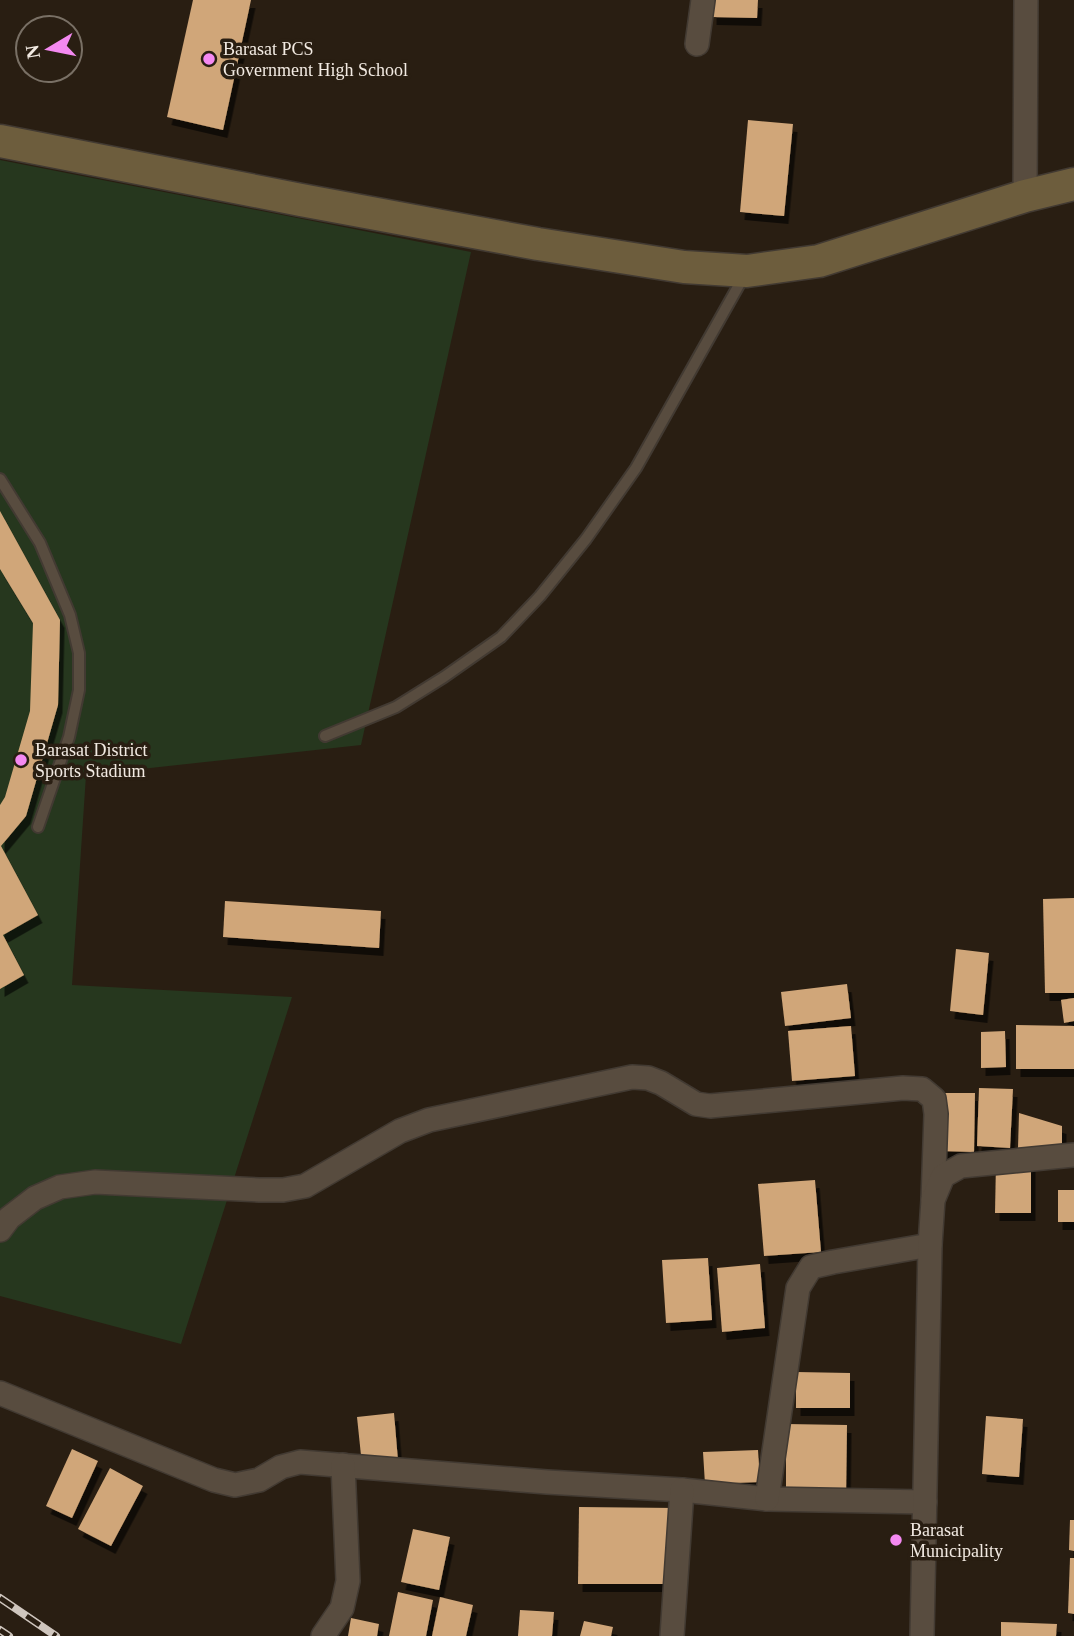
<svg xmlns="http://www.w3.org/2000/svg" width="1074" height="1636" font-family="'Times New Roman',serif">
<defs>
<filter id="shadow"><feDropShadow dx="4.5" dy="8" stdDeviation="0" flood-color="#0009"/></filter>
</defs>
<rect width="100%" height="100%" fill="#291e12"/>
<path fill="#26371e" d="M0,160L471,252L361,745L86,775L72,985L292,997L181,1344L0,1296Z"/>
<g fill="#d0a679" filter="url(#shadow)">
<path d="M193,0H251L223,130L167,117Z"/>
<path d="M712,0H758L757,18L712,17Z"/>
<path d="M748,120L793,124L784,216L740,212Z"/>
<path d="M0,511L60,620L58,705L26,816L1,846L38,915L3,935L24,975L0,989V805L5,797L30,711L33,623L0,569Z"/>
<path d="M1074,898V993H1045L1043,899Z"/>
<path d="M225,901L381,911L379,948L223,937Z"/>
<path d="M956,949L989,953L983,1015L950,1011Z"/>
<path d="M847,984L851,1018L785,1026L781,992Z"/>
<path d="M1074,998V1021L1064,1023L1061,1000Z"/>
<path d="M1016,1025L1074,1026V1069H1016Z"/>
<path d="M851,1026L855,1076L792,1081L788,1031Z"/>
<path d="M1005,1031L1006,1067L981,1068V1032Z"/>
<path d="M979,1088L1013,1089L1010,1148L977,1146Z"/>
<path d="M942,1093H975L974,1152L941,1151Z"/>
<path d="M1019,1113L1062,1126V1150L1018,1148Z"/>
<path d="M996,1162L1031,1163V1213H995Z"/>
<path d="M815,1180L821,1252L764,1256L758,1184Z"/>
<rect x="1058" y="1190" width="16" height="32"/>
<path d="M708,1258L712,1320L666,1323L662,1260Z"/>
<path d="M760,1264L765,1328L722,1332L717,1268Z"/>
<path d="M796,1372L850,1373V1408H796Z"/>
<path d="M394,1413L398,1461L362,1465L357,1417Z"/>
<path d="M986,1416L1023,1419L1019,1477L982,1474Z"/>
<path d="M786,1424L847,1425L846,1495L786,1494Z"/>
<path d="M72,1449L98,1461L72,1518L46,1506Z"/>
<path d="M758,1450L760,1482L705,1484L703,1452Z"/>
<path d="M110,1468L143,1486L111,1546L78,1529Z"/>
<path d="M579,1507L676,1508L668,1584H578Z"/>
<path d="M1070,1520H1074V1551L1069,1550Z"/>
<path d="M413,1529L450,1537L439,1590L401,1582Z"/>
<path d="M1070,1558H1074V1614L1068,1613Z"/>
<path d="M398,1592L433,1600L426,1636H389Z"/>
<path d="M440,1597L473,1605L466,1636H432Z"/>
<path d="M520,1610L554,1612L552,1636H518Z"/>
<path d="M351,1618L379,1624L377,1636H348Z"/>
<path d="M584,1621L613,1627L611,1636H580Z"/>
<path d="M1001,1622L1057,1624L1056,1636H1001Z"/>
</g>
<g fill="none" stroke-linecap="round" stroke-linejoin="round">
<defs>
<g id="lane">
<path d="M0,479L40,543L70,615L79,653V690L69,737L38,827"/>
<path d="M325,736L396,707L444,677L501,637L540,596L586,539L636,468L744,276"/>
</g>
<g id="street">
<path d="M697,44L703,0"/>
<path d="M1025,196L1026,0"/>
<path d="M0,1230L9,1218L35,1198L60,1187L95,1182L259,1190H283L305,1186L400,1131L429,1120L632,1077L648,1078L661,1083L696,1104L710,1106L903,1088L922,1089L934,1099L936,1114L933,1200"/>
<path d="M0,1393L214,1480L235,1485L259,1480L281,1467L300,1462L547,1482L682,1490L767,1499L925,1502"/>
<path d="M767,1499L798,1288L811,1267L833,1262L930,1245"/>
<path d="M323,1636L342,1608L348,1581L343,1465"/>
<path d="M672,1636L682,1490"/>
<path d="M922,1636L930,1245L933,1200L943,1176L961,1166L1074,1155"/>
</g>
<path id="secondary" d="M0,141L301,200L538,244L684,267L747,271L819,261L1025,196L1074,184"/>
</defs>
<use href="#lane" stroke="#423a32" stroke-width="14"/>
<use href="#street" stroke="#423a32" stroke-width="26"/>
<use href="#secondary" stroke="#423a32" stroke-width="35"/>
<use href="#lane" stroke="#584c3f" stroke-width="10"/>
<use href="#street" stroke="#584c3f" stroke-width="23"/>
<use href="#secondary" stroke="#6d5d3d" stroke-width="32"/>
<defs>
<g id="rail">
<path d="M0,1598L56,1636"/>
<path d="M0,1630L9,1636"/>
</g>
</defs>
<use href="#rail" stroke="#cfc6be" stroke-width="8"/>
<use href="#rail" stroke="#291e12" stroke-width="5" stroke-dasharray="16" stroke-linecap="butt"/>
</g>
<g fill="#f489f1" stroke="#291e12" stroke-width="2.5">
<circle cx="209" cy="59" r="7"/>
<circle cx="21" cy="760" r="7"/>
<circle cx="896" cy="1540" r="7"/>
</g>
<g text-anchor="middle" dominant-baseline="central" stroke-width="7" stroke-linejoin="round" paint-order="stroke">
<g font-size="18" fill="#f2eae2" stroke="#291e12" text-anchor="start">
<text x="223" y="49">Barasat PCS<tspan x="223" dy="21">Government High School</tspan></text>
<text x="35" y="750">Barasat District<tspan x="35" dy="21">Sports Stadium</tspan></text>
<text x="910" y="1530">Barasat<tspan x="910" dy="21">Municipality</tspan></text>
</g>
</g>
<g transform="translate(49 49) rotate(260)"><circle r="33" fill="#291e12" stroke="#797065" stroke-width="2"/>
<path d="M0-5L12 26L0 18L-12 26Z" fill="#f489f1"/>
<text y="-10" font-size="19" font-weight="bold" text-anchor="middle" fill="#f2eae2">N</text>
</g>
</svg>
